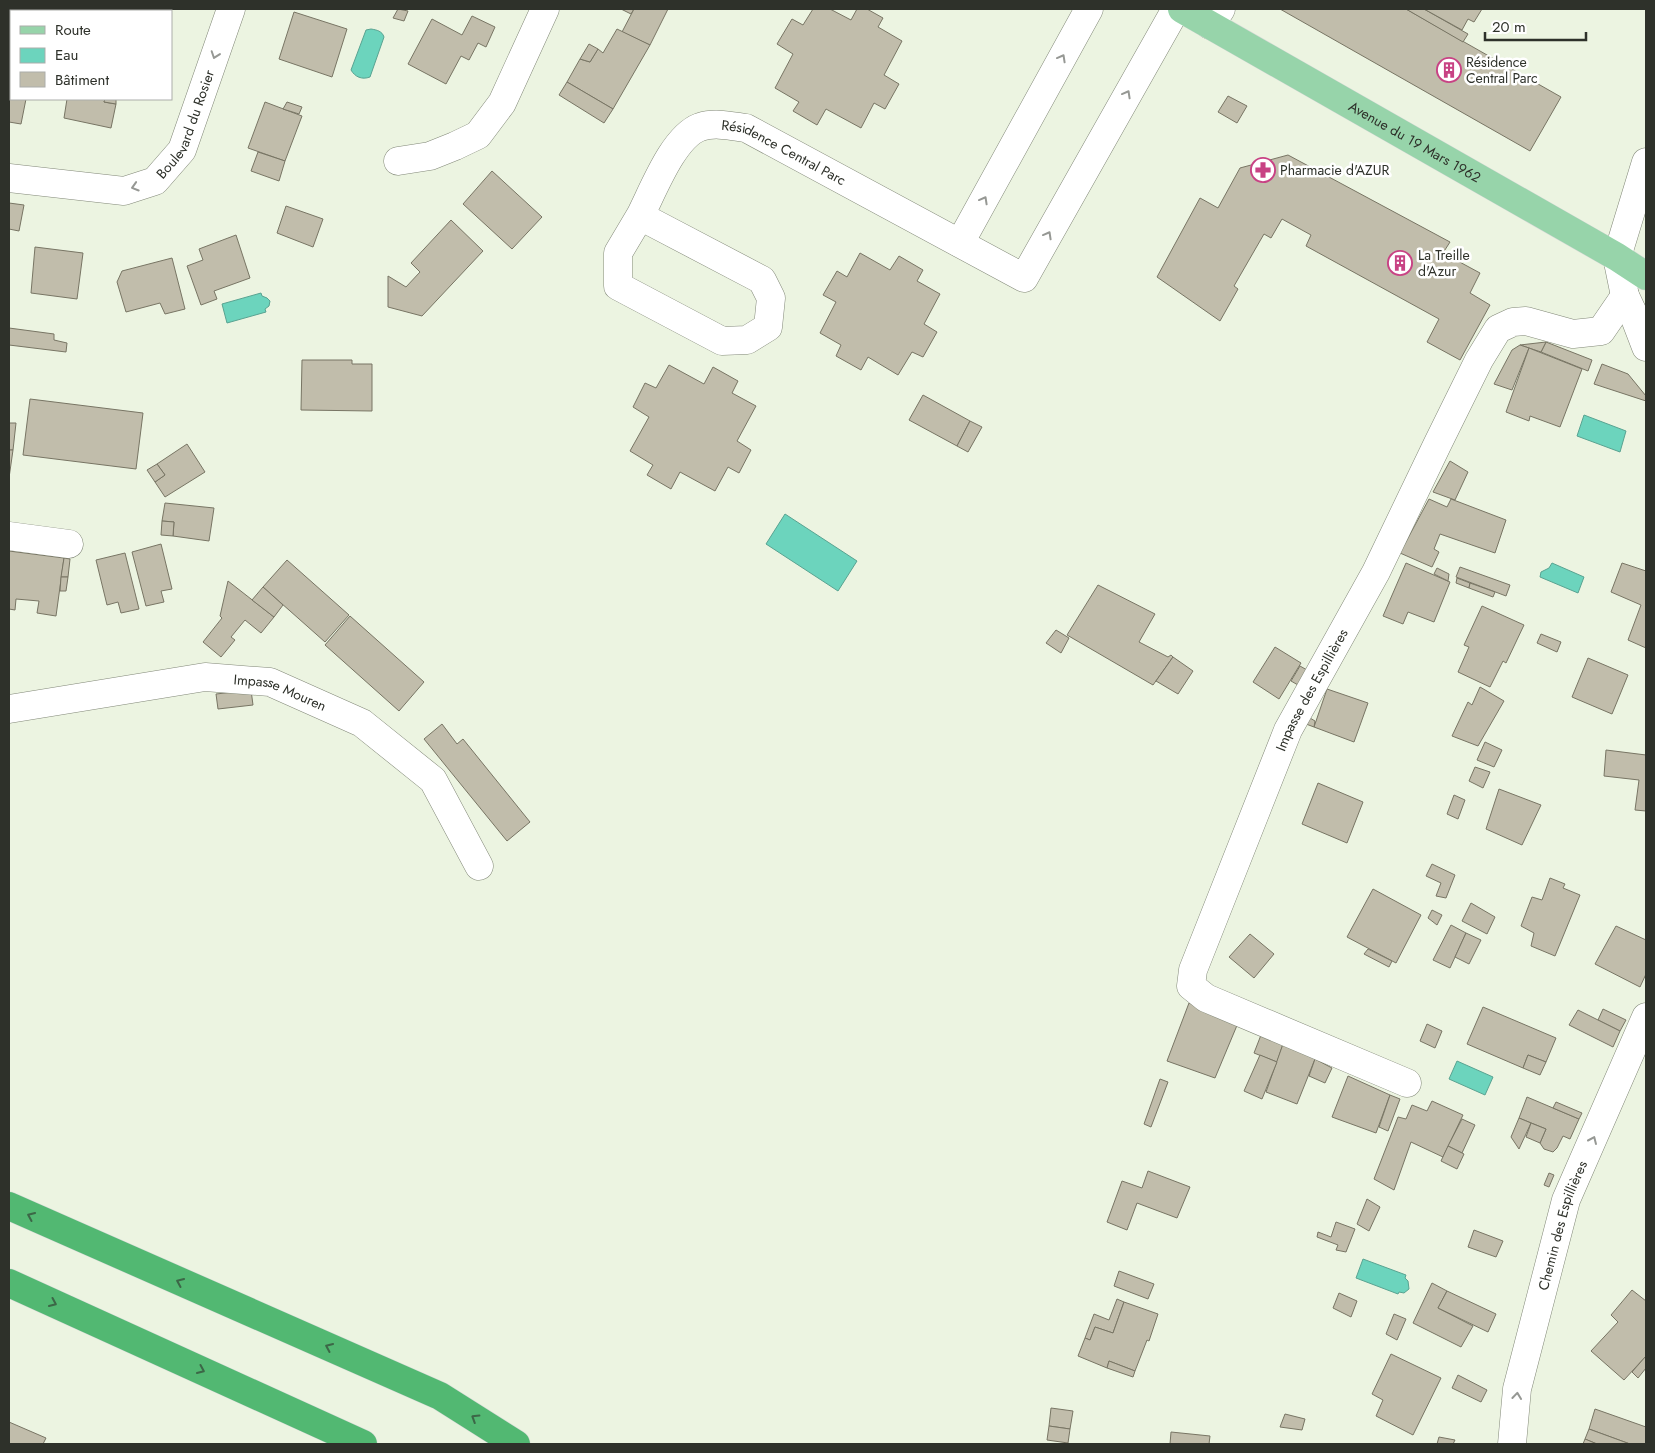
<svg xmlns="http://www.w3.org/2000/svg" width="1655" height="1453" font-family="Jost,sans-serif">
<rect width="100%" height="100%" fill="#ecf4e1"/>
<g fill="#6cd4bd" stroke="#59a391">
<path d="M371,29C377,30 382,31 384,37L370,77C362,80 355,77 351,70L366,30Z"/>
<path d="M261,293L262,296L267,298L270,301L269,306L265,309L266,312L227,323L222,304Z"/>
<path d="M1584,415L1626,431L1620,452L1577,436Z"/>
<path d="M785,514L857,561L838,591L766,544Z"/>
<path d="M1552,563L1584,577L1578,593L1540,577L1541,572L1549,568Z"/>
<path d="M1457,1061L1493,1077L1485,1095L1449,1079Z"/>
<path d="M1363,1259L1406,1275L1405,1278L1408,1281L1409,1289L1404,1293L1399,1292L1398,1294L1356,1278Z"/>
</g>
<g fill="#c1bdab" stroke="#787564">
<path d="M9,9H15V11H11V26H9Z"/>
<path d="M398,9L408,11L404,21L393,18Z"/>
<path d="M621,9H634L631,14Z"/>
<path d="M634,9H668L650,45L622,32Z"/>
<path d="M813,9H830L851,20L857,9H867L883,18L878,27L902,41L884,75L899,84L885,109L874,103L861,128L826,109L817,125L793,111L799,102L775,88L793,54L777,44L792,19L803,25Z"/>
<path d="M1280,9H1406L1561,97L1530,151Z"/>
<path d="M1406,9H1424L1468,34L1463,42Z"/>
<path d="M1424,9H1482L1474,22L1468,19L1462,30Z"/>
<path d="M294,12L347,29L332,77L279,59Z"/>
<path d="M472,16L495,27L486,47L478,43L469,60L461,56L446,84L408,64L432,19L462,35Z"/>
<path d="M617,29L650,45L613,109L567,82L580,59L590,62L598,49L603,53Z"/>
<path d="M589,44L598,49L590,62L580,59Z"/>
<path d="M9,70H11V99H26L21,124L9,122Z"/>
<path d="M567,82L613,109L604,123L559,95Z"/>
<path d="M1228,96L1247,106L1237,123L1218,112Z"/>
<path d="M67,99H105L104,102L116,104L111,128L64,118Z"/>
<path d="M105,99H116V104L104,102Z"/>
<path d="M265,102L302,116L285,161L248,148Z"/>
<path d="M287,102L302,107L299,114L283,109Z"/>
<path d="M258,152L285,161L279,181L251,171Z"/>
<path d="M1288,155L1450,242L1443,253L1480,273L1470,293L1490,305L1460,360L1427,342L1439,319L1306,246L1311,235L1282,219L1271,238L1264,234L1234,286L1238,289L1220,321L1157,277L1200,198L1218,208L1240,168Z"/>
<path d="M492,171L542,217L512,249L463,204Z"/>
<path d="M9,203L24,205L19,231L9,229Z"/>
<path d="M286,206L323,219L313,247L277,233Z"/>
<path d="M451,220L483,251L422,316L388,307V276L406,287L420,272L411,263Z"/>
<path d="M236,235L250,278L214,291L217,299L201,305L187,266L203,260L199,249Z"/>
<path d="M35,247L83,253L77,299L31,293Z"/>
<path d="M860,253L890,270L899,256L923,270L917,281L940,294L924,324L937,332L923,357L912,352L898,375L868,357L861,370L836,356L841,345L820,333L836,302L823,295L837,271L847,277Z"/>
<path d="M172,258L185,309L165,314L160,303L126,312L117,282L122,271Z"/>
<path d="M9,328L54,334V340L67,343L66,352L9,345Z"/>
<path d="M1546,342L1592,360L1588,371L1541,352Z"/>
<path d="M1546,342L1541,352L1520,345Z"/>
<path d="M1520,345L1529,348L1512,390L1494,384L1512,350Z"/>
<path d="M1529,348L1582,369L1560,427L1530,416L1529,421L1506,412Z"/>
<path d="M302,360H352V364H372V411L301,410Z"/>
<path d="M1602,364L1628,374L1646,396V401L1594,384Z"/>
<path d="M669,365L704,384L713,367L738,381L732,393L756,406L737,441L751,450L739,473L728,467L715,491L680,472L671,489L647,475L653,465L630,451L649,417L633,407L645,383L656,388Z"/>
<path d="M923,395L970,421L957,446L909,420Z"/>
<path d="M30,399L143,413L136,469L23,455Z"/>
<path d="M970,421L982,427L968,452L957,446Z"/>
<path d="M9,423H16L13,450H9Z"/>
<path d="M187,444L205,472L165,497L155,482L165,475L157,464Z"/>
<path d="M9,450H13L9,478Z"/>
<path d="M1450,461L1468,472L1455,500L1433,492Z"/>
<path d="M157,464L165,475L155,482L147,470Z"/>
<path d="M1429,499L1447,507L1451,499L1506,520L1495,553L1440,534L1434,549L1439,552L1432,567L1400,553Z"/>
<path d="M165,503L214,508L209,541L173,536L174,522L162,521Z"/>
<path d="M162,521L174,522L173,536L161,535Z"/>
<path d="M161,544L172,589L161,591L164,602L146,606L132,552Z"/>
<path d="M9,551L64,558L56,616L37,613L39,601L16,599L15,610L9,609Z"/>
<path d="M125,553L139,609L121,613L118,602L107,605L96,560Z"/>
<path d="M64,558L70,559L68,577H61Z"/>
<path d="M287,560L349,615L325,642L263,587Z"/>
<path d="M1406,563L1450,582L1434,622L1408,612L1403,624L1383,616Z"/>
<path d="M1622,563L1646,571V648L1628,640L1641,605L1611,592Z"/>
<path d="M1460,567L1510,585L1506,596L1456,577Z"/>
<path d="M1437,568L1449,574L1448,581L1434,574Z"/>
<path d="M61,577H68L66,591H60Z"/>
<path d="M1457,578L1470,583L1469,588L1456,583Z"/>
<path d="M228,581L274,617L261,633L245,620L231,637L235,640L221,657L203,642L222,618L220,616Z"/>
<path d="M1470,583L1495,592L1493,597L1469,588Z"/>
<path d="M1098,585L1155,614L1139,642L1168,657L1171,655L1173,657L1153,685L1067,635Z"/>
<path d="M263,587L283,605L274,617L252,600Z"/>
<path d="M1482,606L1524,625L1506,663L1503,661L1490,687L1458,672L1469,647L1464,645Z"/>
<path d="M350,616L424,682L399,711L325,645Z"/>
<path d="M1056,630L1069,638L1061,653L1046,643Z"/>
<path d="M1541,634L1561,642L1557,652L1537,643Z"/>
<path d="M1275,647L1301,663L1279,699L1253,682Z"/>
<path d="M1173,657L1193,671L1178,694L1156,681Z"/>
<path d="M1588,658L1628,675L1612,714L1572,697Z"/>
<path d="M1300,666L1307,670L1298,685L1291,681Z"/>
<path d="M1480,687L1504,701L1478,746L1452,736L1468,702L1472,705Z"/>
<path d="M1327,689L1368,703L1354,742L1314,727Z"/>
<path d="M251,690L253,705L218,709L216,694Z"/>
<path d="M1310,718L1315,721L1314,727L1306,724Z"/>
<path d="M442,724L457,744L463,739L530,822L507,841L424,739Z"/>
<path d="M1485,742L1502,750L1494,767L1477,760Z"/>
<path d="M1606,750L1646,755V811L1635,810L1639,780L1604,776Z"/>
<path d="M1475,767L1490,772L1483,788L1469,781Z"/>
<path d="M1318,783L1363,802L1347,843L1302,824Z"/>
<path d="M1499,789L1541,805L1522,845L1486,829Z"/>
<path d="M1454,795L1465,800L1458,819L1447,814Z"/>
<path d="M1432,864L1455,875L1446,898L1436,896L1441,883L1426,876Z"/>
<path d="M1550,878L1565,884L1563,888L1580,895L1555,956L1531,946L1534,933L1521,926L1532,897L1542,900Z"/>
<path d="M1373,889L1421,915L1396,963L1347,937Z"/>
<path d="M1471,903L1495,917L1487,934L1462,921Z"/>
<path d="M1432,910L1442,915L1437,925L1428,918Z"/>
<path d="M1451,925L1466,933L1450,968L1433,960Z"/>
<path d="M1616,926L1646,940V974L1640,987L1595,964Z"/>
<path d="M1466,933L1481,940L1469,964L1455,957Z"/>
<path d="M1250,934L1274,954L1254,978L1229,957Z"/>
<path d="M1368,949L1392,961L1389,967L1364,954Z"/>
<path d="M1189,1003L1238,1023L1215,1078L1167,1061Z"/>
<path d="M1483,1007L1556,1038L1546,1062L1528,1055L1523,1068L1467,1044Z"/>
<path d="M1603,1009L1626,1020L1620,1031L1598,1020Z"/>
<path d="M1578,1010L1620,1031L1613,1047L1569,1025Z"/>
<path d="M1427,1024L1442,1031L1435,1048L1420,1041Z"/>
<path d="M1261,1035L1283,1044L1277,1062L1254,1053Z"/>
<path d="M1283,1044L1315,1059L1297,1104L1266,1092Z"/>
<path d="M1260,1055L1277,1062L1262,1099L1244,1091Z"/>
<path d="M1528,1055L1546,1062L1540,1075L1523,1068Z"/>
<path d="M1315,1059L1332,1068L1325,1083L1309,1076Z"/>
<path d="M1348,1076L1390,1095L1376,1133L1332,1117Z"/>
<path d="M1160,1079L1168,1082L1151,1127L1144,1124Z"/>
<path d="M1390,1095L1400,1099L1388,1131L1379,1127Z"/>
<path d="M1527,1097L1579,1119L1570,1139L1563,1136L1557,1148L1553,1152L1544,1149L1540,1143L1546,1129L1519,1118Z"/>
<path d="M1432,1101L1463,1115L1443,1157L1411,1142L1394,1190L1374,1179L1398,1117L1406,1119L1412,1105L1427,1111Z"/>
<path d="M1556,1102L1582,1113L1579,1119L1553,1108Z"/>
<path d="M1519,1118L1531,1123L1519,1149L1511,1137Z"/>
<path d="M1462,1119L1475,1125L1462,1153L1448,1146Z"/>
<path d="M1531,1123L1546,1129L1540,1143L1526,1137Z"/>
<path d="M1448,1146L1464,1154L1457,1169L1441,1161Z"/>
<path d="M1148,1171L1190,1187L1177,1218L1137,1203L1127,1230L1107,1222L1122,1181L1142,1188Z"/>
<path d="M1549,1173L1554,1175L1549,1187L1544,1185Z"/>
<path d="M1367,1199L1380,1207L1369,1231L1357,1224Z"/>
<path d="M1336,1222L1355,1229L1346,1252L1336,1250L1338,1245L1317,1237L1318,1232L1331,1237Z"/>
<path d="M1474,1230L1503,1241L1496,1257L1468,1247Z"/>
<path d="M1119,1271L1154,1284L1148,1299L1114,1286Z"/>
<path d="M1432,1283L1447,1291L1438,1308L1473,1326L1461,1347L1413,1323Z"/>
<path d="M1632,1290L1646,1301V1356L1624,1380L1591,1351L1618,1322L1611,1315Z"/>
<path d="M1447,1291L1496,1314L1488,1332L1438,1308Z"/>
<path d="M1339,1293L1357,1301L1351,1317L1333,1308Z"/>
<path d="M1117,1299L1124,1302L1113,1333L1095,1327L1090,1340L1085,1338L1094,1314L1109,1320Z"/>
<path d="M1124,1302L1158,1314L1149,1341L1147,1340L1135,1371L1109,1361L1107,1368L1078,1356L1085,1338L1090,1340L1095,1327L1113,1333Z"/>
<path d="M1394,1314L1406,1319L1397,1340L1386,1334Z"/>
<path d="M1391,1354L1441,1378L1413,1435L1376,1416L1383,1400L1372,1394Z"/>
<path d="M1646,1356V1368L1638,1378L1632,1372Z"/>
<path d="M1109,1361L1135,1371L1133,1377L1107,1368Z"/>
<path d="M1458,1375L1487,1390L1481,1402L1452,1388Z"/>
<path d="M1051,1408L1073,1411L1070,1429L1049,1426Z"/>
<path d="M1595,1409L1646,1427V1444H1630L1589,1429Z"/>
<path d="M1285,1414L1305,1419L1302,1430L1280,1427Z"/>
<path d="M9,1422L46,1438L43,1444H9Z"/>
<path d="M1049,1426L1070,1429L1068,1443L1047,1440Z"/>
<path d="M1589,1429L1630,1444H1597L1585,1439Z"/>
<path d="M1171,1432L1210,1436L1209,1444H1170Z"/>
<path d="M1439,1437L1455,1440L1453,1444H1437Z"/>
<path d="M1585,1439L1597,1444H1583Z"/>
</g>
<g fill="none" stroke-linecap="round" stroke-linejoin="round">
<defs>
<g id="minor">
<path d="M1210,25L1221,9"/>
<path d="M398,161L430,156L455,146L478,135L502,103L545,9"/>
<path d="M1646,162L1617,257L1625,296L1633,313L1646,347"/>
<path id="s1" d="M9,178L124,191L155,181L182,150L231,9"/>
<path id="s2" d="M640,216L618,253V286L722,341L747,340L768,327L771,298L762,280L640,216C653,191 673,137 700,127C715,122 731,126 746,128L1024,278L1176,9"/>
<path d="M960,243L1089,9"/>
<path d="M9,536L69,544"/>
<path id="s3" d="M9,709L205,677L270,682L362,723L433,780L479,866"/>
<path id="s4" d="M1407,1083L1206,998L1191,986L1193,970L1288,730L1376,572L1437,445L1479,360L1498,329L1513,322L1526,321L1573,334L1601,331L1625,296"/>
<path id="s5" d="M1512,1444L1517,1389L1566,1200L1646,1017"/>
</g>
<g id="major">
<path id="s6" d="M1182,9L1617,257L1646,276"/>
</g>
<g id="highway">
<path d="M9,1206L440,1396L516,1444"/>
<path d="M9,1283L363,1444"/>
</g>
</defs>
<use href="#minor" stroke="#828878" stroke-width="29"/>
<use href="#major" stroke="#d9dad9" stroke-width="29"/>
<use href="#highway" stroke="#d9dad9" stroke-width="29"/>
<use href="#minor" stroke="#fff" stroke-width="28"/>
<use href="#major" stroke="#97d4aa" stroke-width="28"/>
<use href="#highway" stroke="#52b872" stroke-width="28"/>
</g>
<defs><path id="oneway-chevron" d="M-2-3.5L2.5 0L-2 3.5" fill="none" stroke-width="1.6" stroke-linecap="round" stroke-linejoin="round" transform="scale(1.25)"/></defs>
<g stroke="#969894">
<use href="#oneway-chevron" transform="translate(215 55) rotate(109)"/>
<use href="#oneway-chevron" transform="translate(1062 58) rotate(-61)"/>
<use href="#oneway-chevron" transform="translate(1127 94) rotate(-61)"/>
<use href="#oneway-chevron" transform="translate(135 187) rotate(163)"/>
<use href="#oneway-chevron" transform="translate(984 200) rotate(-61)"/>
<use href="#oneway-chevron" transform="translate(1048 235) rotate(-61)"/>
<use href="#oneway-chevron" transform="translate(1593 1140) rotate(-66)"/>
<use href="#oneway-chevron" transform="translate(1517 1396) rotate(-84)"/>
</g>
<g stroke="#3c6747">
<use href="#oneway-chevron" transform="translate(31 1216) rotate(-156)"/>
<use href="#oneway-chevron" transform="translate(180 1282) rotate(-156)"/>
<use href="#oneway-chevron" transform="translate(53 1303) rotate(24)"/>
<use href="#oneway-chevron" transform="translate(329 1347) rotate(-156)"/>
<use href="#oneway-chevron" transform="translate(201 1370) rotate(24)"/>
<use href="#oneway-chevron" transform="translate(475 1418) rotate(-148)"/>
</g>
<defs>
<symbol id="building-ring" viewBox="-11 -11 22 22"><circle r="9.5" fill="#fff" stroke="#c84284" stroke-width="1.5"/><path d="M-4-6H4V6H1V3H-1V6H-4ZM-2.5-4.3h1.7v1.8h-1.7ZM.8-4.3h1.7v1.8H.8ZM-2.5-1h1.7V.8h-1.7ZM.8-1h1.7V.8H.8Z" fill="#c84284"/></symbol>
<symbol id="pharmacy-ring" viewBox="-11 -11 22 22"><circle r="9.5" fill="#fff" stroke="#c84284" stroke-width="1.5"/><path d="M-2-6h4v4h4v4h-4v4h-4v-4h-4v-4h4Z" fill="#c84284"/></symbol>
</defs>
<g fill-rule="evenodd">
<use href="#building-ring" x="1435" y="56" width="28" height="28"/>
<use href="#pharmacy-ring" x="1249" y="156" width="28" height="28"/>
<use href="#building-ring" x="1386" y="249" width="28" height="28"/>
</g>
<g text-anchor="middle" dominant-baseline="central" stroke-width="5" stroke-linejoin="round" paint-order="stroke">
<g font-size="14" fill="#2e312a" stroke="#fff" text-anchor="start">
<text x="1466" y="62">Résidence<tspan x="1466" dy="16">Central Parc</tspan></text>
<text x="1280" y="170">Pharmacie d'AZUR</text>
<text x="1418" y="255">La Treille<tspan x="1418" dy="16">d'Azur</tspan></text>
</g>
<g font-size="14" fill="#2e312a" stroke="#fff">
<text stroke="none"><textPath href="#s1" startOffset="214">Boulevard du Rosier</textPath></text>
<text stroke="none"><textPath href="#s6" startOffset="268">Avenue du 19 Mars 1962</textPath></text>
<text stroke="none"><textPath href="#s2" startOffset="630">Résidence Central Parc</textPath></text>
<text stroke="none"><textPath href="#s4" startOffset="558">Impasse des Espillières</textPath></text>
<text stroke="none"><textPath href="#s3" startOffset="276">Impasse Mouren</textPath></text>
<text stroke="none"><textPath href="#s5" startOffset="225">Chemin des Espillières</textPath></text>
</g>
</g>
<rect width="1655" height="1453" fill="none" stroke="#2e312a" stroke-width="20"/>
<rect x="10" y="10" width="162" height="90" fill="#ffffff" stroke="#abadaa"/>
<rect x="20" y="26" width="25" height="8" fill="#97d4aa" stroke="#abadaa"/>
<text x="55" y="35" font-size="15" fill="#2e312a">Route</text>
<rect x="20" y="48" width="25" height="15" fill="#6cd4bd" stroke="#abadaa"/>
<text x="55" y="60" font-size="15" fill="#2e312a">Eau</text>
<rect x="20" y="72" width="25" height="15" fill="#c1bdab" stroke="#abadaa"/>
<text x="55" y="85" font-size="15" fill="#2e312a">Bâtiment</text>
<path d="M1485 32v8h101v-8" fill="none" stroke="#2e312a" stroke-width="2.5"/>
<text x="1492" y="32" font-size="15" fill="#2e312a" stroke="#ffffff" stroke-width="4" paint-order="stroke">20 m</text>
</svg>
